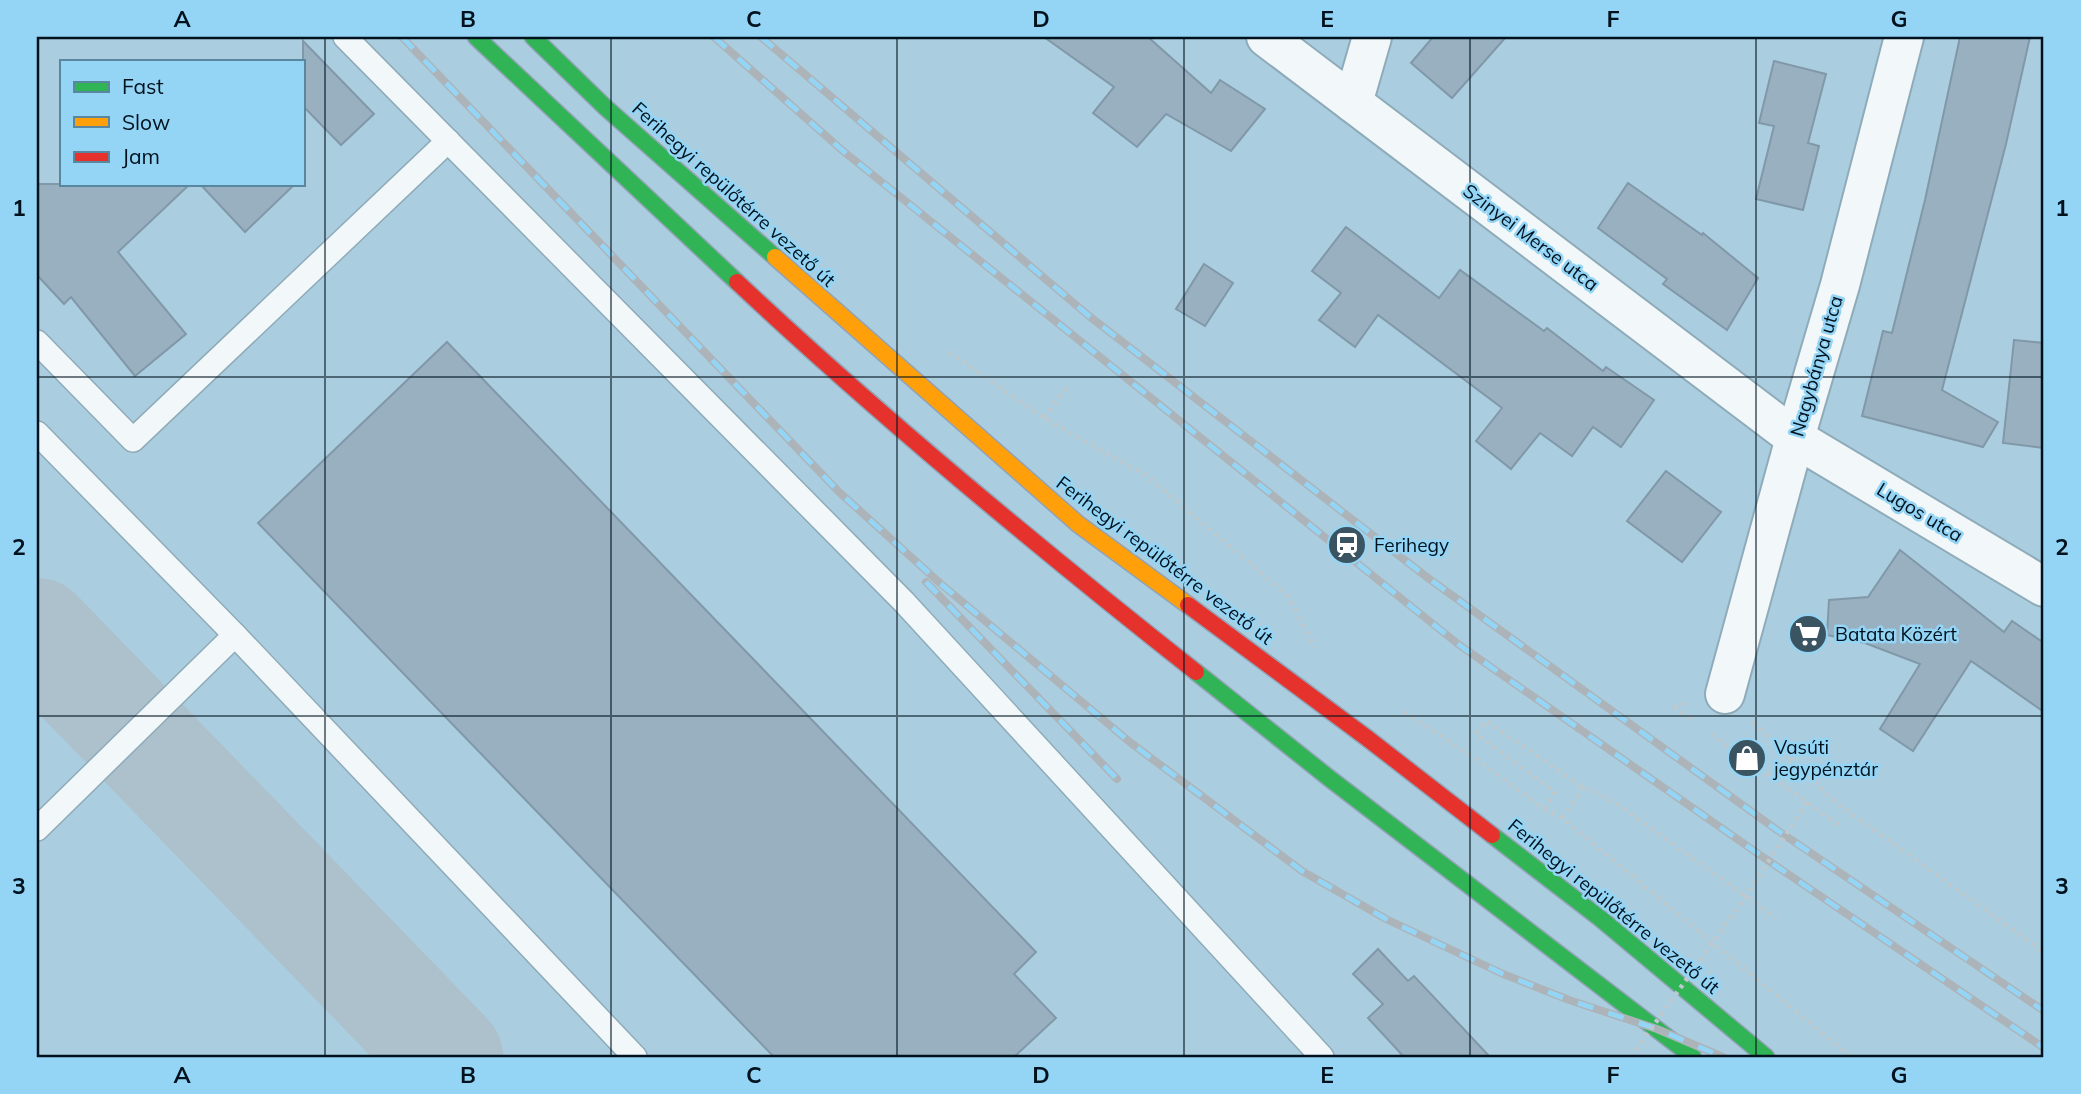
<svg xmlns="http://www.w3.org/2000/svg" width="2081" height="1094" font-family="Mulish,sans-serif">
<rect width="100%" height="100%" fill="#aacee0"/>
<g fill="none" stroke-linecap="round" stroke-linejoin="round">
<path stroke="#acc1cc" stroke-width="110" d="M37,633L448,1057"/>
</g>
<g fill="#98b0c0" stroke="#8098a8" stroke-width="2">
<path d="M1044,37H1148L1211,93L1220,80L1265,109L1231,151L1166,114L1137,147L1093,113L1114,87Z"/>
<path d="M1433,37H1506L1452,98L1411,63Z"/>
<path d="M1960,37H2030L2006,144L1942,390L1998,422L1983,447L1862,416L1883,331L1892,333L1925,200Z"/>
<path d="M303,41L374,114L341,145L303,106Z"/>
<path d="M1774,61L1826,74L1808,143L1819,146L1803,210L1756,199L1774,126L1759,123Z"/>
<path d="M1628,183L1702,235L1703,233L1758,278L1727,330L1663,284L1667,279L1598,228Z"/>
<path d="M37,184H190L118,252L186,334L135,376L71,297L64,304L37,275Z"/>
<path d="M200,184H295L245,232Z"/>
<path d="M1346,227L1439,298L1460,270L1544,331L1547,328L1603,371L1606,367L1654,400L1621,447L1593,427L1572,456L1540,433L1511,469L1476,441L1502,408L1378,315L1355,347L1319,320L1341,293L1312,271Z"/>
<path d="M1204,264L1233,283L1205,326L1176,309Z"/>
<path d="M2014,340L2044,343V448L2003,443Z"/>
<path d="M447,342L1036,952L1014,974L1056,1018L1014,1057H774L258,523Z"/>
<path d="M1666,471L1721,512L1682,562L1627,521Z"/>
<path d="M1900,550L2004,632L2012,621L2044,643V712L1971,661L1913,751L1880,729L1920,664L1865,643L1827,635L1829,600L1868,597Z"/>
<path d="M1378,949L1408,981L1414,976L1490,1057H1404L1368,1018L1383,1004L1353,974Z"/>
</g>
<g fill="none" stroke-linecap="round" stroke-linejoin="round">
<defs>
<g id="lane">
<path d="M345,37L904,602L1322,1057"/>
<path d="M37,342L133,440L448,141"/>
<path d="M37,433L235,635L635,1057"/>
<path d="M37,829L235,635"/>
</g>
<g id="street">
<path d="M1266,37L1795,438L2044,587"/>
<path d="M1353,103L1372,37"/>
<path d="M1725,694L1795,438L1840,285L1904,37"/>
</g>
<g id="fast">
<path d="M476,37L737,282"/>
<path d="M533,37L605,107L775,257"/>
<path d="M1196,672L1329,778L1693,1057"/>
<path d="M1492,835L1601,919L1766,1057"/>
</g>
<path id="slow" d="M775,257L1078,524L1188,605"/>
<g id="jam">
<path d="M737,282C883,419 1039,548 1196,672"/>
<path d="M1188,605L1367,738L1492,835"/>
</g>
</defs>
<use href="#lane" stroke="#8fabb9" stroke-width="26"/>
<use href="#street" stroke="#8fabb9" stroke-width="42"/>
<use href="#fast" stroke="#92a2b5" stroke-width="19"/>
<use href="#slow" stroke="#92a2b5" stroke-width="19"/>
<use href="#jam" stroke="#92a2b5" stroke-width="19"/>
<g stroke="#bec9ce" stroke-width="4.5" stroke-dasharray="3.5 5" stroke-linecap="butt">
<path d="M949,352L1044,418L1147,476L1288,596L1315,648"/>
<path d="M1044,418L1067,387"/>
<path d="M1674,707L1686,704"/>
<path d="M1674,707L1693,720"/>
<path d="M1404,712L1475,758L1544,809L1562,818L1851,1057"/>
<path d="M1753,722L1835,802L2044,952"/>
<path d="M1711,734L1839,825"/>
<path d="M1544,809L1555,792L1476,734L1486,721L1583,787L1616,803L1776,918"/>
<path d="M1562,818L1583,787"/>
</g>
<use href="#lane" stroke="#f2f8fa" stroke-width="23"/>
<use href="#street" stroke="#f2f8fa" stroke-width="38"/>
<use href="#fast" stroke="#30b455" stroke-width="16"/>
<use href="#slow" stroke="#ff9f0a" stroke-width="16"/>
<use href="#jam" stroke="#e5322d" stroke-width="16"/>
<defs>
<g id="rail">
<path d="M402,37L839,492L941,584L1131,743L1302,871L1386,919L1503,974L1569,1000L1657,1029L1723,1057"/>
<path d="M714,37L843,151L1458,644L1760,855L2044,1048"/>
<path d="M761,37L1089,316L1428,578L1777,830L2044,1011"/>
<path d="M926,582L1117,779"/>
</g>
</defs>
<use href="#rail" stroke="#adb4b9" stroke-width="8"/>
<use href="#rail" stroke="#94d5f6" stroke-width="5" stroke-dasharray="16" stroke-linecap="butt"/>
<path stroke="#bec9ce" stroke-width="4.5" stroke-dasharray="3.5 5" stroke-linecap="butt" d="M1631,1057L1746,896L1807,802"/>
</g>
<path fill="none" stroke="#00121d" stroke-width="2" stroke-opacity="0.55" d="M325,37V1057M611,37V1057M897,37V1057M1184,37V1057M1470,37V1057M1756,37V1057M37,377H2044M37,716H2044"/>
<defs>
<symbol id="station-disc" viewBox="-11 -11 22 22"><circle r="9.5" fill="#3b5461" stroke="#94d5f6"/><path d="M-3-6H3Q5-6 5-4V2Q5 4 3 4L4.5 6H3L1.5 4h-3L-3 6H-4.5L-3 4Q-5 4-5 2V-4Q-5-6-3-6ZM-3.5-4v3h7v-3ZM-3.5 1v1.5H-2V1ZM2 1v1.5H3.5V1Z" fill="#fff"/></symbol>
<symbol id="supermarket-disc" viewBox="-11 -11 22 22"><circle r="9.5" fill="#3b5461" stroke="#94d5f6"/><path d="M-6-5.5h2.5l.6 2H6L4.5 2H-2.5L-4.4-4H-6ZM-1.5 3.2a1.3 1.3 0 1 0 .1 0ZM3 3.2a1.3 1.3 0 1 0 .1 0Z" fill="#fff"/></symbol>
<symbol id="shop-disc" viewBox="-11 -11 22 22"><circle r="9.5" fill="#3b5461" stroke="#94d5f6"/><path d="M-5-2.5h2.3a2.7 3.5 0 0 1 5.4 0H5L5.5 6h-11ZM-1.5-2.5h3a1.5 2.3 0 0 0-3 0Z" fill="#fff"/></symbol>
</defs>
<g fill-rule="evenodd">
<use href="#station-disc" x="1325" y="523" width="44" height="44"/>
<use href="#supermarket-disc" x="1786" y="612" width="44" height="44"/>
<use href="#shop-disc" x="1725" y="736" width="44" height="44"/>
</g>
<g text-anchor="middle" dominant-baseline="central" stroke-width="5" stroke-linejoin="round" paint-order="stroke">
<g font-size="19" fill="#00121d" stroke="#94d5f6">
<text transform="translate(734 194) rotate(42)">Ferihegyi repülőtérre vezető út</text>
<text transform="translate(1531 237) rotate(37)">Szinyei Merse utca</text>
<text transform="translate(1816 366) rotate(-74)">Nagybánya utca</text>
<text transform="translate(1920 512) rotate(31)">Lugos utca</text>
<text transform="translate(1165 560) rotate(37)">Ferihegyi repülőtérre vezető út</text>
<text transform="translate(1614 906) rotate(39)">Ferihegyi repülőtérre vezető út</text>
</g>
<g font-size="19" fill="#00121d" stroke="#94d5f6" text-anchor="start">
<text x="1374" y="545">Ferihegy</text>
<text x="1835" y="634">Batata Közért</text>
<text x="1774" y="747">Vasúti<tspan x="1774" dy="22">jegypénztár</tspan></text>
</g>
</g>
<rect width="2081" height="1094" fill="none" stroke="#94d5f6" stroke-width="77"/>
<rect x="60" y="60" width="245" height="126" fill="#94d5f6" stroke="#59879f" stroke-width="2"/>
<rect x="74" y="82" width="35" height="10" fill="#30b455" stroke="#59879f" stroke-width="2"/>
<text x="122" y="94" font-size="21" fill="#00121d">Fast</text>
<rect x="74" y="117" width="35" height="10" fill="#ff9f0a" stroke="#59879f" stroke-width="2"/>
<text x="122" y="130" font-size="21" fill="#00121d">Slow</text>
<rect x="74" y="152" width="35" height="10" fill="#e5322d" stroke="#59879f" stroke-width="2"/>
<text x="122" y="164" font-size="21" fill="#00121d">Jam</text>
<rect x="38" y="38" width="2004" height="1018" fill="none" stroke="#00121d" stroke-width="2.5"/>
<g font-size="23" text-anchor="middle" font-weight="bold" fill="#00121d">
<text x="182" y="27">A</text>
<text x="468" y="27">B</text>
<text x="754" y="27">C</text>
<text x="1041" y="27">D</text>
<text x="1327" y="27">E</text>
<text x="1613" y="27">F</text>
<text x="1899" y="27">G</text>
<text x="19" y="216">1</text>
<text x="2062" y="216">1</text>
<text x="19" y="555">2</text>
<text x="2062" y="555">2</text>
<text x="19" y="894">3</text>
<text x="2062" y="894">3</text>
<text x="182" y="1083">A</text>
<text x="468" y="1083">B</text>
<text x="754" y="1083">C</text>
<text x="1041" y="1083">D</text>
<text x="1327" y="1083">E</text>
<text x="1613" y="1083">F</text>
<text x="1899" y="1083">G</text>
</g>
</svg>
